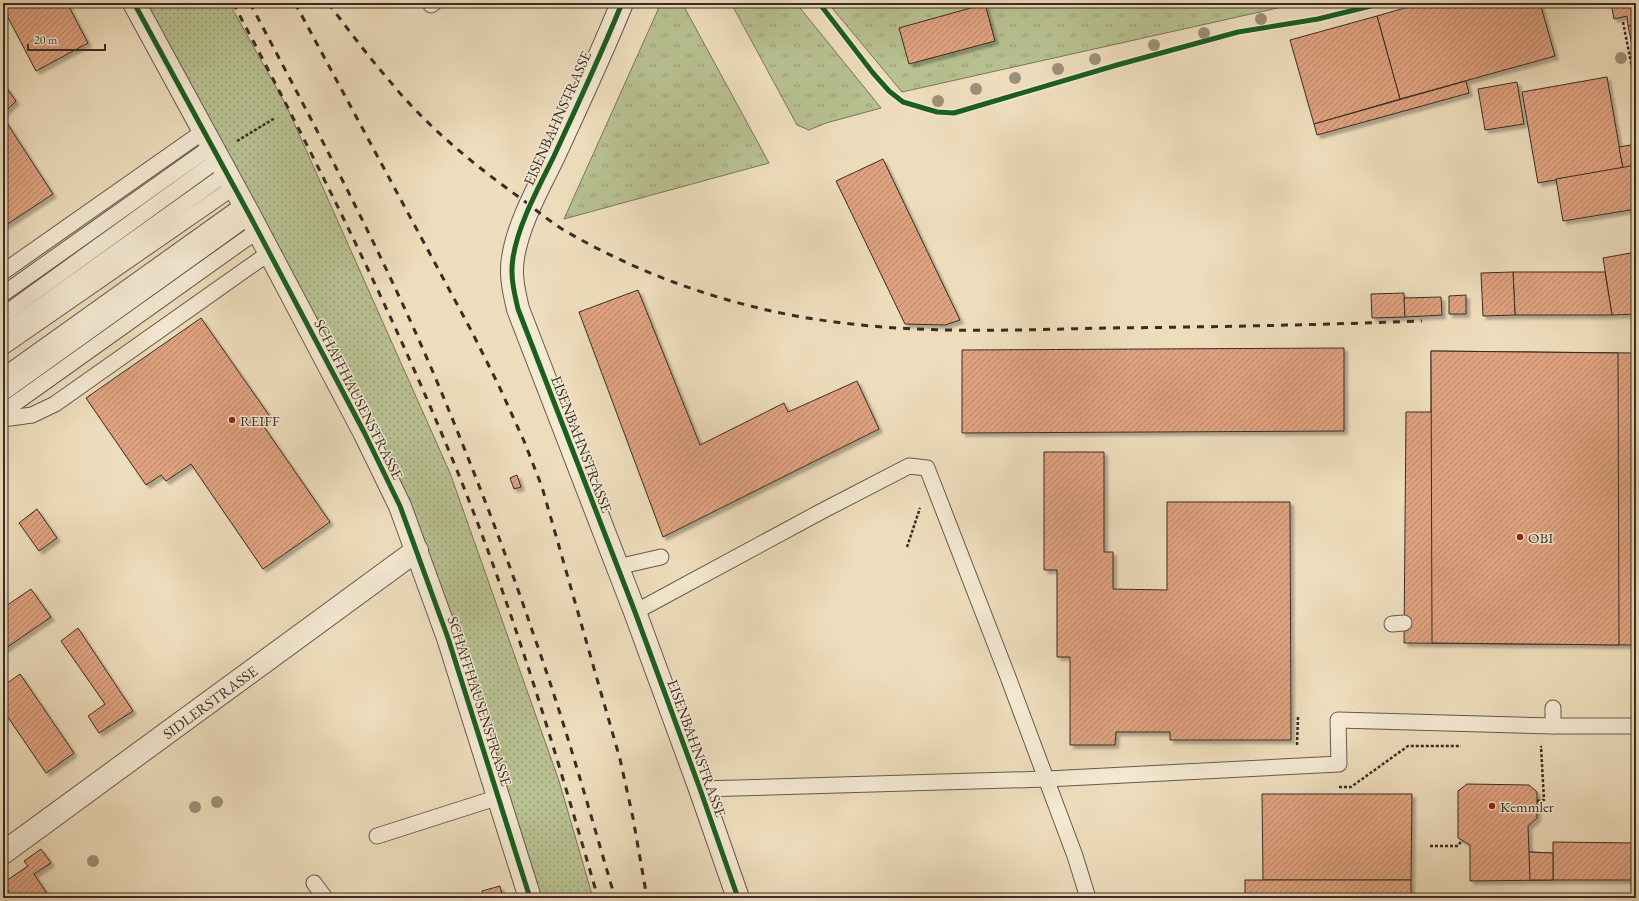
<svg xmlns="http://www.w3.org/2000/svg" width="1639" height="901" font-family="'EB Garamond',serif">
<defs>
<pattern id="grass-tufts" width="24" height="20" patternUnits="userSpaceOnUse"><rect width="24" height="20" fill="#b8c191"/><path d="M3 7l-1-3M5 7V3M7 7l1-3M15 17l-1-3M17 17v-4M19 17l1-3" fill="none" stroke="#979d76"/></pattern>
<pattern id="park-dots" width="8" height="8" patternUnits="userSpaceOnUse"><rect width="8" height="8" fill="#b8c191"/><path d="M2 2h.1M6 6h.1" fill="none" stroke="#979d76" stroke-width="1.8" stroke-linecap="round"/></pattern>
<pattern id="building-hatch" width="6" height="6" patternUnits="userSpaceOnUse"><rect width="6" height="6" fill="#e0a380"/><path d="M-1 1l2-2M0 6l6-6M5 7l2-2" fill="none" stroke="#b78569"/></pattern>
<filter id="shadow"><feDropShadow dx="3.5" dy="3.5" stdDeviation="1" flood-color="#0004"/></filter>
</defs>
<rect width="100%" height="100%" fill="#eeddbc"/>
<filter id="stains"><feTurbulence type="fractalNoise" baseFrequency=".005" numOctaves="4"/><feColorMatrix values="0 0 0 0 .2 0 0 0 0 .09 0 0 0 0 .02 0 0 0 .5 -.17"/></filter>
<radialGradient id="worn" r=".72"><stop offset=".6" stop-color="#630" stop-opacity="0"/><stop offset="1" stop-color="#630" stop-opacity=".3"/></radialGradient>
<g fill="url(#grass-tufts)" stroke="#78765c">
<path d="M661,3H682L769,163L564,219Z"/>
<path d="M731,3H796L881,108L826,123L809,130L797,125Z"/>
<path d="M828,3H1300L902,92Z"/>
</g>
<path fill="url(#park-dots)" stroke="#78765c" d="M134,3H229L286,105L450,473L559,781L593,898H530L425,570Z"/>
<g fill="url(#building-hatch)" stroke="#392c26" filter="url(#shadow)">
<path d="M3,3H67L88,43L36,71L3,8Z"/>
<path d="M1422,3H1540L1555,56L1400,99L1377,16Z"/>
<path d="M1611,3H1636V24L1628,26L1627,16L1614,19Z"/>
<path d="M985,4L995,41L909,64L899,28Z"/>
<path d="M1377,16L1400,99L1314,124L1290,40Z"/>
<path d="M1636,24V64L1628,26Z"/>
<path d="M1607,77L1623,168L1538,183L1522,92Z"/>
<path d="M1466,81L1469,93L1317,135L1314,124Z"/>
<path d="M1517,82L1524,124L1485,130L1478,89Z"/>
<path d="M3,83L16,101L3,114Z"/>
<path d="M3,117L53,194L3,227Z"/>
<path d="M1636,144V165L1623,168L1619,147Z"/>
<path d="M883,159L960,320L945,325L905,324L836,181Z"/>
<path d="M1636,165V209L1563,221L1556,179Z"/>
<path d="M1636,252V314L1612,315L1603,258Z"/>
<path d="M1513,272H1605L1612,315H1515Z"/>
<path d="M1513,272L1515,315L1483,316L1481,273Z"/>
<path d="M638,290L700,445L784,403L788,412L857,381L879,429L663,537L579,312Z"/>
<path d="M1404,293L1405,317L1372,318L1371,294Z"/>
<path d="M1466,295V314H1449V296Z"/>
<path d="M1441,297L1442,315L1405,317L1404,298Z"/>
<path d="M201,318L271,418L262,424L330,522L263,569L191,464L166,481L161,475L146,485L86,398Z"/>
<path d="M1344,348V431L962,433V350Z"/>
<path d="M1431,351L1636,353V645L1404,643L1406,412H1431Z"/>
<path d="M1431,351L1618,353L1619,645L1432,643Z"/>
<path d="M1044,452H1104V552H1113V589L1167,590V502H1290L1291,740H1170V732H1116L1115,745H1070V657H1057V570H1044Z"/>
<path d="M517,475L521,487L514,489L510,478Z"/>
<path d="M37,509L57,538L39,551L19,523Z"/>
<path d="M31,589L51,617L3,650V608Z"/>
<path d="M78,628L133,711L99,733L88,716L105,704L61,641Z"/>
<path d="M20,674L74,753L46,773L3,710V686Z"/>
<path d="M1467,784L1529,785L1537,792V818L1528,826L1529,852L1553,853V880L1470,881V845L1458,838V791Z"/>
<path d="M1262,794H1412L1411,880H1263Z"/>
<path d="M1553,842L1636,843V880H1553Z"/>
<path d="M41,849L51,863L34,874L50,898H13L3,883L28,866L24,861Z"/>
<path d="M1529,852L1553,853V880H1530Z"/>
<rect x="1245" y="880" width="166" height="18"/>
<path d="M500,886L503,898H484L482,891Z"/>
</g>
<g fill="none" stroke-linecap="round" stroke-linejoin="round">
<defs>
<g id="service">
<path d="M431,5L434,3"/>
<path d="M3,272L204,131"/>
<path d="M3,294L212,146"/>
<path d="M3,315L219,159"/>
<path d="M3,333L227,173"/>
<path d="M3,347L234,187"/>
<path d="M3,376L244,204"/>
<path d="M3,393L250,216"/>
<path d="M3,412L257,231"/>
<path d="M3,419L32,415L55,404L269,253"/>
<path d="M617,567L661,557"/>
<path d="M635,612L824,510L909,466L927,468L1008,677L1075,856L1088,898"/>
<path d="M1392,624L1404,623"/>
<path d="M1553,708V726"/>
<path d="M700,789L1047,779L1339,764L1338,720L1553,726H1636"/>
<path d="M377,836L499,797"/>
<path d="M314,883L325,898"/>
</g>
<g id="minor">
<path d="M134,3L250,216L364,432L400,506L448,638L530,898"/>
<path d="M622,3C601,55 577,106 554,156C539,187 518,224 513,258C510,275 514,292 518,309L635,612L700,789L738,898"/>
<path id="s1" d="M3,853L417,550"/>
</g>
</defs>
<use href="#service" stroke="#66584c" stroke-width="17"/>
<use href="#minor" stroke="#66584c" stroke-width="24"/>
<g stroke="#392c26" stroke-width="2.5" stroke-dasharray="3 2" stroke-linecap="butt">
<path d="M1623,22L1636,88"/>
<path d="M237,141L275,118"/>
<path d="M907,547L920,508"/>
<path d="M1297,745L1298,717"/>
<path d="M1339,787H1351L1408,746H1461"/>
<path d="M1537,801L1544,800L1541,747H1542"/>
<path d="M1430,846H1458L1462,840"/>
</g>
<use href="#service" stroke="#f4e9d3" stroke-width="15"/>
<use href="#minor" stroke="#f4e9d3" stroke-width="22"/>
<g stroke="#392c26" stroke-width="3" stroke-dasharray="7 7" stroke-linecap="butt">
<path d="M233,3C314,155 391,309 456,468C513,608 556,753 598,898"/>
<path d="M250,3C318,132 387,261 443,396C475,474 506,553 533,633C564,720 589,809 615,898"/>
<path d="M295,3L472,332L499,386L524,441L542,487L620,759L633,818L647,898"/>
<path d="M328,3C348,29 367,55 388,79C426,126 474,165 523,200C536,210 548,220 562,229C645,278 740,310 835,322C925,334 1017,330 1107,328C1212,327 1317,325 1422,321"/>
</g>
<defs>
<g id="cycleway">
<path d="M134,3L250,216L364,432L400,506L448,638L530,898"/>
<path d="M622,3C601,55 577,106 554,156C539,187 518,224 513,258C510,275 514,292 518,309L635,612L700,789L738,898"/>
<path d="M819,3L873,73L889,91L903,102L937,112L954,113L1117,65L1238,32L1318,19L1383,3"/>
</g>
</defs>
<use href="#cycleway" stroke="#f4e9d3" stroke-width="8"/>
<use href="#cycleway" stroke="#1b5e20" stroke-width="5"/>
</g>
<g fill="#9c9078">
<circle cx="1261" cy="19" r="6"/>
<circle cx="1204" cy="33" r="6"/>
<circle cx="1154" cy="45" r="6"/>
<circle cx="1621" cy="58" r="6"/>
<circle cx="1095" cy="59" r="6"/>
<circle cx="1058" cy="69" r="6"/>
<circle cx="1015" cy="78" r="6"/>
<circle cx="976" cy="89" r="6"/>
<circle cx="938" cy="101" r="6"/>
<circle cx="217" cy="802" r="6"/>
<circle cx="195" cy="807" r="6"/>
<circle cx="93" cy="861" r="6"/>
</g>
<g fill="#8f2418" stroke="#f4e9d3" stroke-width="1.5">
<circle cx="232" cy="420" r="4"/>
<circle cx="1520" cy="537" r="4"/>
<circle cx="1492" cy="806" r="4"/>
</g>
<g text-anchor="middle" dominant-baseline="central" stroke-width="3" stroke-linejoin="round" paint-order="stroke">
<g font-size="15" fill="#392c26" stroke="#f4e9d3">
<text transform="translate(557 118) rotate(-66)">EISENBAHNSTRASSE</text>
<text transform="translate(359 399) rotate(63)">SCHAFFHAUSENSTRASSE</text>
<text transform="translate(582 444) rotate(69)">EISENBAHNSTRASSE</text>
<text stroke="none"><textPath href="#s1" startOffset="256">SIDLERSTRASSE</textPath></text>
<text transform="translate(480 701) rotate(72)">SCHAFFHAUSENSTRASSE</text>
<text transform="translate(697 748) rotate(70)">EISENBAHNSTRASSE</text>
</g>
<g font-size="15" fill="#392c26" stroke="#f4e9d3" text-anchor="start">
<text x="240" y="420">REIFF</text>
<text x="1528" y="537">OBI</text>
<text x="1500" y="806">Kemmler</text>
</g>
</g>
<rect width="1639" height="901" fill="none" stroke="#eeddbc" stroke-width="16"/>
<rect x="4" y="4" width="1631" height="893" fill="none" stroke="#392c26" stroke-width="2"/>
<rect x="8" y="8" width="1623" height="885" fill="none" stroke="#392c26"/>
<path d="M28 44v6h77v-6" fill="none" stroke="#392c26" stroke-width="2"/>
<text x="34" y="44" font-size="12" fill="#392c26" stroke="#f4e9d3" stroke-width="3" paint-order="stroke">20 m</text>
<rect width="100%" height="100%" filter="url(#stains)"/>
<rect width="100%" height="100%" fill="url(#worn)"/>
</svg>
